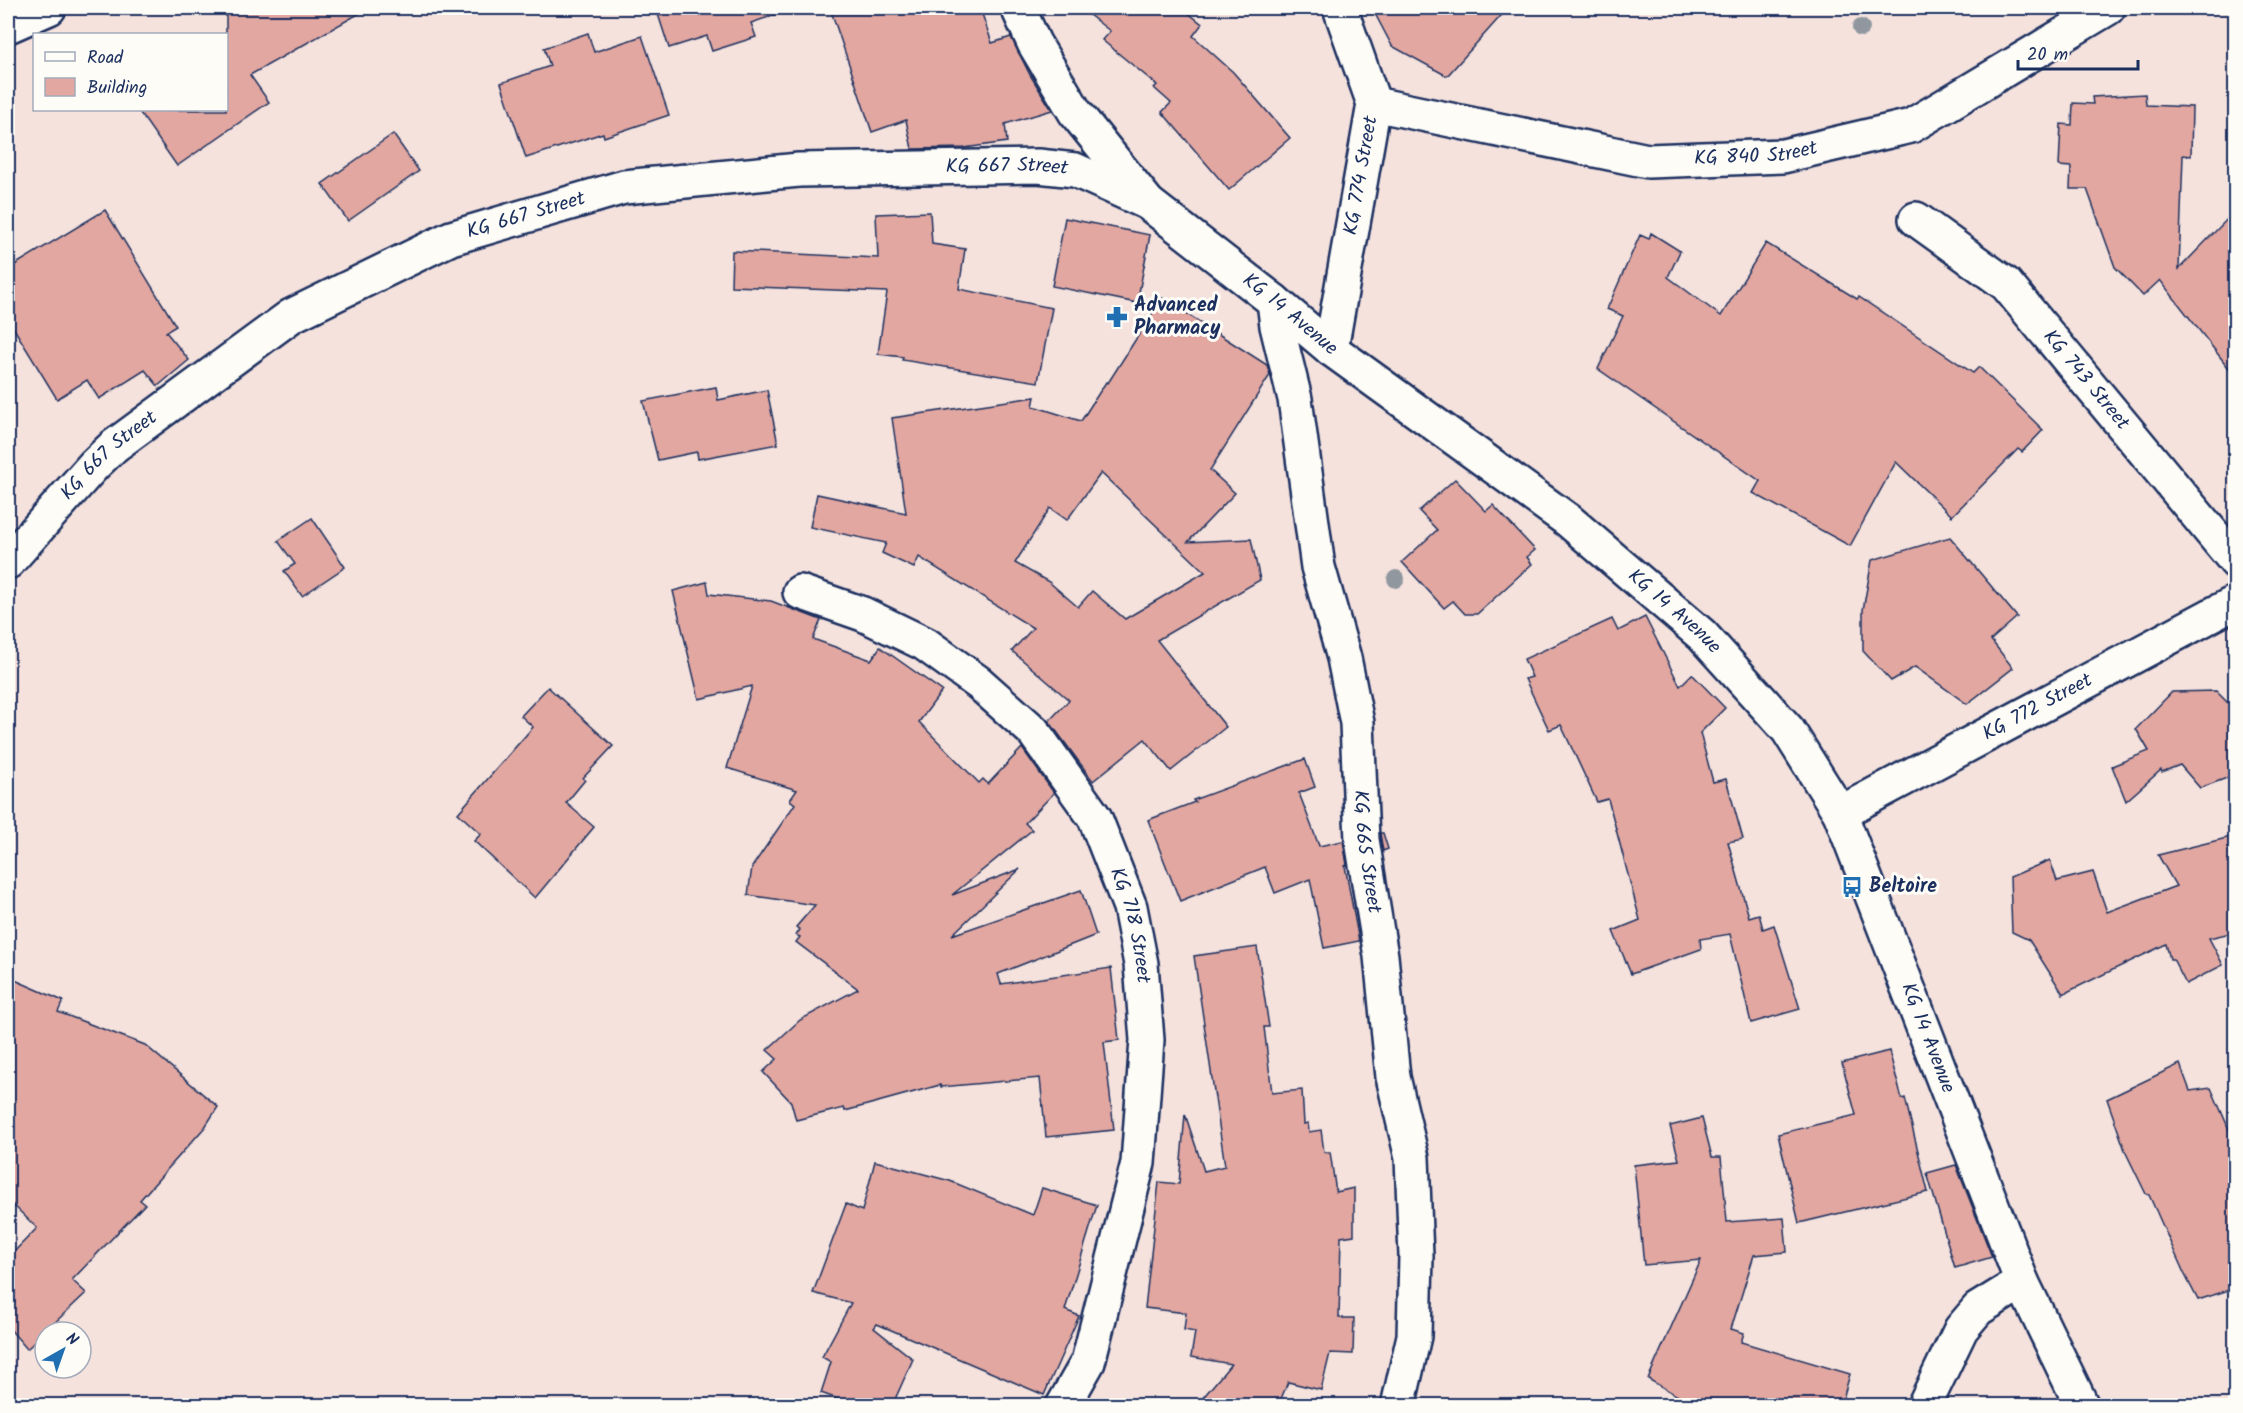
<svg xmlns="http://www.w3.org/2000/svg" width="2243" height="1413" font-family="Kalam,sans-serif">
<rect width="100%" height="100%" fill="#f5e2dd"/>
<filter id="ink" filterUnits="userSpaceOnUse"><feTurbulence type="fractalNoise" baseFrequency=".0167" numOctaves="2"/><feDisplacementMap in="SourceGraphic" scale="12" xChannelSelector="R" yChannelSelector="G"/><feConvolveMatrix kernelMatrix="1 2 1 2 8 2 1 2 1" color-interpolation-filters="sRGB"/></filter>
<g filter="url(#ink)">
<g fill="#e2a7a0" stroke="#1b2f5e" stroke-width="1.5" fill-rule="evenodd">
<path d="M226,8H369L250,75L269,102L177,166L138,110H226Z"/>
<path d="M656,8H774L775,15L751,23L756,37L712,51L707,36L669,48Z"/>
<path d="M830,8H980L992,43L1011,37L1030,75L1052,110L1005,124L1007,142L964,148L912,149L906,120L872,132Z"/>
<path d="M1080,8H1182L1202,24L1193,36L1233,72L1290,138L1229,190L1162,112L1171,103L1154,88L1157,85L1102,40L1110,31Z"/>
<path d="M1372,8H1508L1447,76L1392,46Z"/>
<path d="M588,33L594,52L642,36L669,115L604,137L603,133L526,158L501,83L550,66L544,48Z"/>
<path d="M2145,94L2146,105L2192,107L2191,156L2183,155L2179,269L2235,211V376L2160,280L2143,296L2115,267L2087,189H2070L2071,167L2059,166L2061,124L2072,125L2073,103L2093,104L2092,97Z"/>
<path d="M393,134L419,171L348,221L322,184Z"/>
<path d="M105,210L176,326L166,332L189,360L158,386L145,370L99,399L87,380L57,399L8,319V269Z"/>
<path d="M930,212L932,244L965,249L959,289L1052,308L1038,382L902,360L903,357L878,354L887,292L731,286L732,251L878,258L876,214Z"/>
<path d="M1065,218L1150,235L1137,303L1052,286Z"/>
<path d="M1651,233L1680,251L1668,277L1721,316L1766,243L1857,299L1859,297L1973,373L1979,367L2043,430L2022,452L2018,449L1952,516L1896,462L1850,546L1753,493L1760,481L1598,369L1623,316L1607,309L1640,235L1649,239Z"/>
<path d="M1162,298L1267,365L1270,375L1210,470L1235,493L1188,542L1251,539L1260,580L1157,640L1226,727L1171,771L1145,739L1093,781L1049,721L1069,700L1012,651L1033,628L919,557L914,568L882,553L886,543L810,527L817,494L906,513L892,418L1035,397L1033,406L1081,421L1106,382L1108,383ZM1101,473L1205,572L1125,619L1092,591L1078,607L1049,582L1015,563L1050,508L1067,520Z"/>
<path d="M716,387L718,400L767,390L778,444L698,459L697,452L658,460L643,401Z"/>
<path d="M1455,479L1486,511L1493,505L1535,550L1527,557L1532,564L1477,614H1465L1453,601L1444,608L1402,562L1437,530L1419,511Z"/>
<path d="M312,518L345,567L302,596L284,571L295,564L278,541Z"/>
<path d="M1950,537L2017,617L1991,640L2013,668L1967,704L1915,667L1891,681L1863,651V610L1872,560Z"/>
<path d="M707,582L709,594L771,601L821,620L813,639L871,660L880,647L942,691L919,722L979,783L983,779L988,784L1022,748L1054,793L1025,823L1032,830L952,895L1020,869L952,935L1081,890L1096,935L998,974L1001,984L1111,968L1119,1040L1104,1042L1114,1130L1046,1137L1040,1078L941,1087L940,1085L845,1111L844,1108L796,1120L791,1102L763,1072L777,1059L767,1050L800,1020L858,989L796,942L800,937L796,935L800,930L796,927L815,905L748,895L752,867L795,804L790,800L797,790L727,768L752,686L699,699L673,591Z"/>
<path d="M1645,617L1680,686L1692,674L1725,708L1700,733L1713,782L1726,779L1743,839L1728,842L1749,917L1759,914L1763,929L1774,925L1800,1009L1751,1023L1730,934L1700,939L1701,949L1631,974L1613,931L1640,920L1608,799L1597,802L1561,725L1549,730L1525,679L1532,677L1524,659L1612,619L1618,631Z"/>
<path d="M548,687L613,746L583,778L585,780L566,803L594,827L535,898L474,841L481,834L458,813L533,727L521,716Z"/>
<path d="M2216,691L2235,710V775L2200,788L2180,765L2162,772L2161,770L2126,801L2112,766L2149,751L2136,729L2172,692Z"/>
<path d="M1305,759L1315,787L1299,793L1319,846L1343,841L1347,865L1345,866L1359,941L1324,948L1310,879L1275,893L1265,867L1180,901L1148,820L1195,802L1193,800Z"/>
<path d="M1380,833H1383L1388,849L1383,851Z"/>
<path d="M2235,836V932L2209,938L2223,965L2186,984L2173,959H2170L2166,944L2063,994L2029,940L2012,932L2010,877L2050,860L2057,881L2093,872L2107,912L2176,886L2158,855Z"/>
<path d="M1257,947L1269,1027H1264L1272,1093L1302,1090L1304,1124L1308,1123L1309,1132L1321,1130L1324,1152H1330L1336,1192L1354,1188V1235L1341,1237L1339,1318H1354L1353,1354L1330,1353L1321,1390L1288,1382L1278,1406H1196L1231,1364L1191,1357L1195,1332L1184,1330L1186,1313L1145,1308L1159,1182L1179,1184L1185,1114L1204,1171L1225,1166L1194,956Z"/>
<path d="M8,977L63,1001L58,1012L145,1045L218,1107L205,1127L140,1200L145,1204L72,1280L86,1293L27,1349L8,1327V1258L37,1228L8,1200Z"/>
<path d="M1889,1051L1902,1099L1905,1098L1928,1192L1799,1223L1778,1134L1856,1115L1842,1063Z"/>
<path d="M2180,1064L2190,1091L2211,1088L2235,1143V1288L2198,1300L2184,1273L2149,1195L2146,1194L2126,1153L2107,1099Z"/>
<path d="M1702,1118L1712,1157H1721L1727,1222L1784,1218L1787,1252L1754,1255L1731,1329L1744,1333L1741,1342L1850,1374L1841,1406H1675L1678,1396L1648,1379L1701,1260L1644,1265L1634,1165L1679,1160L1670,1126Z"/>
<path d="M875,1161L950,1181L1033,1215L1042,1188L1097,1205L1065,1310L1079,1316L1044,1395L877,1324L874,1328L913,1359L892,1406H857L821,1393L831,1362L822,1357L851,1303L813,1293L846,1204L862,1211Z"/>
<path d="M1956,1165L1992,1257L1955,1268L1927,1173Z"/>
</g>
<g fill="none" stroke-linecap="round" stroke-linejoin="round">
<defs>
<g id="minor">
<path d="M8,26L49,8"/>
<path id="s1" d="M1374,104L1648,161L1783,156L1911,126L2108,8"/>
<path id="s2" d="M1916,219L2006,284L2236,562"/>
<path id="s3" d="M1274,301L1277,326L1295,399L1318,567L1344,658L1357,723L1362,840L1381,956L1393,1077L1412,1158L1416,1256L1414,1336L1398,1406"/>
<path id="s4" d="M8,562L94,465L114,446L291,316L451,238L624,187L799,170L1038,166L1075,170L1148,203"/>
<path id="s5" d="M800,592L863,614L925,644L979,683L1033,731L1095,818L1130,907L1141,964L1147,1040L1138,1163L1088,1362L1063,1406"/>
<path id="s6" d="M1840,813L2236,602"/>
<path d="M1924,1406L1961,1329L1978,1309L2022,1282"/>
</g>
<g id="tertiary">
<path id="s7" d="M1331,349L1374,104L1340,8"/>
</g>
<g id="secondary">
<path id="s8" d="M1018,8L1034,43L1075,112L1148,203L1274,301L1331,349L1569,521L1702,635L1788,730L1840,813L2022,1282L2082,1406"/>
</g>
</defs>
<use href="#minor" stroke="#1b2f5e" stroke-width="38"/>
<use href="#tertiary" stroke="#1b2f5e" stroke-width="38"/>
<use href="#secondary" stroke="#1b2f5e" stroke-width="38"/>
<use href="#minor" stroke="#fdfcf7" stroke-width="33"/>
<use href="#tertiary" stroke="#fdfcf7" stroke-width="33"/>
<use href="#secondary" stroke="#fdfcf7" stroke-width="33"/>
</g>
<g fill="#90979f">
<circle cx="1861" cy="28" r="9"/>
<circle cx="1396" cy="579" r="9"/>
</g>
</g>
<defs>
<symbol id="pharmacy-bare" viewBox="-9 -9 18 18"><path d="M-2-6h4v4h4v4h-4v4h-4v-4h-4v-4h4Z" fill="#1f6fb2" stroke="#fdfcf7" stroke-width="2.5" paint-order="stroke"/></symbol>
<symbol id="bus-bare" viewBox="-9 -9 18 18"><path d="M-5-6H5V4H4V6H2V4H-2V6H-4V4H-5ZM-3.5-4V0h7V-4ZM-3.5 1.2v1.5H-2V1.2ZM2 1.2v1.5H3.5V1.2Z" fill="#1f6fb2" stroke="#fdfcf7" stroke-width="2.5" paint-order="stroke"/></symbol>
</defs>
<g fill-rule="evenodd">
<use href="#pharmacy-bare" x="1102" y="302" width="30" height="30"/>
<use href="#bus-bare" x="1837" y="872" width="30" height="30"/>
</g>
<g text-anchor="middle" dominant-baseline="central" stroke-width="6" stroke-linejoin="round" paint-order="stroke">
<g font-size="20" fill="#1b2f5e" stroke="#fdfcf7">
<text stroke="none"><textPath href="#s1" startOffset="388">KG 840 Street</textPath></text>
<text stroke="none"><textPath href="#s4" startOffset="1119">KG 667 Street</textPath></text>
<text stroke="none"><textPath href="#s7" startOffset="176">KG 774 Street</textPath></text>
<text stroke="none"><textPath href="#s4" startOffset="633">KG 667 Street</textPath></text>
<text stroke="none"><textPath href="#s8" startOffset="416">KG 14 Avenue</textPath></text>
<text stroke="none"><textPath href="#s2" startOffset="236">KG 743 Street</textPath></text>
<text stroke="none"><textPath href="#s4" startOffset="147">KG 667 Street</textPath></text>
<text stroke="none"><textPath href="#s8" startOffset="902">KG 14 Avenue</textPath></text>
<text stroke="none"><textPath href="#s6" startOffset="224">KG 772 Street</textPath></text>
<text stroke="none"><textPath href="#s3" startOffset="560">KG 665 Street</textPath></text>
<text stroke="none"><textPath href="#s5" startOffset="495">KG 718 Street</textPath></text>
<text stroke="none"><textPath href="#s8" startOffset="1406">KG 14 Avenue</textPath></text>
</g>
<g font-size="20" font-weight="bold" fill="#1b2f5e" stroke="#fdfcf7" text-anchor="start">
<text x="1134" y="306">Advanced<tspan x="1134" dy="23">Pharmacy</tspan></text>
<text x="1869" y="887">Beltoire</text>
</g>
</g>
<rect width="2243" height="1413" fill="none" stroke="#fdfcf7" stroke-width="30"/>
<rect x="15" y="15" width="2213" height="1383" fill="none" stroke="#1b2f5e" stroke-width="2" filter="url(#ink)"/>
<rect x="33" y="33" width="195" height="78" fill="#fdfcf7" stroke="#a3aaba" stroke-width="1.5"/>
<rect x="45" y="52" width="30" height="9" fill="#fdfcf7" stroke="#a3aaba" stroke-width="1.5"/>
<text x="87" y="63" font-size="18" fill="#1b2f5e">Road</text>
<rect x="45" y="78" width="30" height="18" fill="#e2a7a0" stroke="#a3aaba" stroke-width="1.5"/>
<text x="87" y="93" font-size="18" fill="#1b2f5e">Building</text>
<g transform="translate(63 1350) rotate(40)"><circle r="28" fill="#fdfcf7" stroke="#a3aaba" stroke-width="1.5"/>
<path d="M0-4.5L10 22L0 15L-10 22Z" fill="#1f6fb2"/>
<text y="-9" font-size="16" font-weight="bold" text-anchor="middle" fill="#1b2f5e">N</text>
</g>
<path d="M2018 60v9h120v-9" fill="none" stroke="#1b2f5e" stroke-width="3"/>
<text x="2027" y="60" font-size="18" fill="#1b2f5e" stroke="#fdfcf7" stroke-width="4.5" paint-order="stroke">20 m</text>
</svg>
